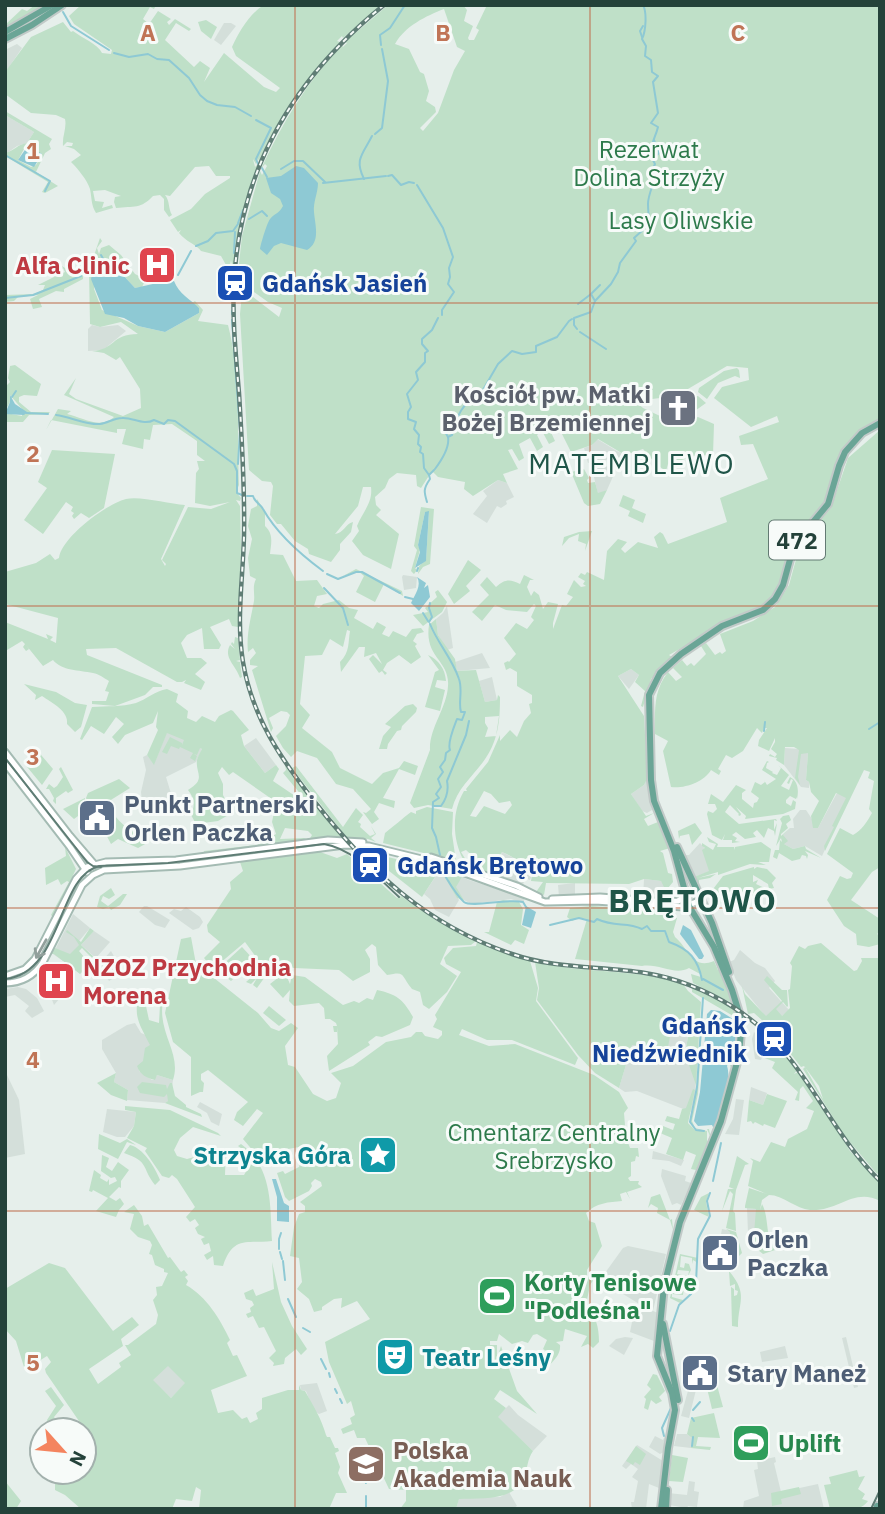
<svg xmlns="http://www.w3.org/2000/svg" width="885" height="1514" font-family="'IBM Plex Sans',sans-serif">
<rect width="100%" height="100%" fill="#e6efeb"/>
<g fill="#d4dfda">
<path d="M224,23H231L236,26L221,45L214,40Z"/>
<path d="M17,44L22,48L7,70L5,50Z"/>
<path d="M5,115L34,132L27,143L17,146L7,153Z"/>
<path d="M92,325L100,327L118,325L126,331L103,350L88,351V329Z"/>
<path d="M597,439L617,451L628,456L588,463L584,448L592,445Z"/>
<path d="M610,466V473L615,472L607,490L598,494L592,469Z"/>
<path d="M498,480L507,483L514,497L506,501L507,504L501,508L497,506L487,523L473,514L487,496L483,491Z"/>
<path d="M403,575L417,577L416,588L404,590L402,577Z"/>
<path d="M447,606L453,648L447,650L438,635L436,619L443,613Z"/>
<path d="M482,653L490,668L457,671L455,662Z"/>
<path d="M631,669L639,675L629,689L618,676Z"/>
<path d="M492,677L497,700L485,702L479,681Z"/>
<path d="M167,732L188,740L202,749L196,762L166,777L173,800L172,804L165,809L142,802L141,792L146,770L143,757L147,755L154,764Z"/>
<path d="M256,738L276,765L265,773L244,746Z"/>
<path d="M785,748L799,749V753H808L806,780L809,782V788L801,787L784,765Z"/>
<path d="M647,778L652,810L647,813L642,811L631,794L644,785Z"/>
<path d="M837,793L849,798L822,856L805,846L793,849L784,844L783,835L790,828H794L793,819L800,810H806L818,828Z"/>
<path d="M700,843L714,859L717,869L694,877L685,855H689Z"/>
<path d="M502,852L522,862L532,875L530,880L525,878L523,885L493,873L495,861H498Z"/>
<path d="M441,871L459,900L449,917L435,910L430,899L424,894L438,873Z"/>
<path d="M462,877L469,880L525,898L523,903L511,899L471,904L464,900L455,887Z"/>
<path d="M644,879L661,881L664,884V887H659L658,899L643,898Z"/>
<path d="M575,883V895L559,897L558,885Z"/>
<path d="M144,906H147L170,920L165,928L155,925L139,912Z"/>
<path d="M186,907L200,917L203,922L199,928L193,930L169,913L174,909L181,911Z"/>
<path d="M73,914L90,928L79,941L80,947L63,961L53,954Z"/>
<path d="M94,931L110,942L96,958L81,945Z"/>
<path d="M740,950L755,963L765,968L775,981L769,988L789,1010L782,1016L766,1017L736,980L729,962L734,960Z"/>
<path d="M111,951L121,969L117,976L109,981L99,964Z"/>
<path d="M60,967L70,986L54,1005L45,981V973Z"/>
<path d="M18,987L26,989L37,998L44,1011L32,1018L25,1011L29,1006L15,995L5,997V989Z"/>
<path d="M135,1023L141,1033L146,1035L152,1046L139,1071L152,1080H154L157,1075L173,1080L170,1100L165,1103L127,1100L128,1090L114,1082L116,1073L102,1049V1040L127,1025Z"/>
<path d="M671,1026L689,1028L686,1049L698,1051L695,1096L691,1112L637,1091L625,1092L619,1088L632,1045Z"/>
<path d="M754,1032L767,1044L761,1060L755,1059L752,1039Z"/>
<path d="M5,1075H7L19,1100L25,1154L5,1158Z"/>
<path d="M751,1087L767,1093L763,1105L749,1100Z"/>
<path d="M736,1099L744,1100L739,1135L725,1134L733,1119Z"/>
<path d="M200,1102L222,1114L219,1126L211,1122L207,1113L197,1107Z"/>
<path d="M107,1109L136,1112L134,1126L125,1137H117L103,1132Z"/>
<path d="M653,1151L684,1160L681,1166L669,1161L652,1159Z"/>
<path d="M662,1169L686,1176L685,1181L691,1183L681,1205L677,1203L672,1205L661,1176Z"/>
<path d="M747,1208L756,1209V1230L754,1232H748Z"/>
<path d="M722,1229L731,1231L729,1243L736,1245L738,1249L733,1259L717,1256Z"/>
<path d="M628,1246L666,1254L653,1311L658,1313L654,1341L630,1332L633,1317L641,1305L600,1280L623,1248Z"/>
<path d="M625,1337L633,1338L624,1355L609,1346L616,1339Z"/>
<path d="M846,1337L858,1387L854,1388L842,1338Z"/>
<path d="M785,1346L788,1358L762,1362L760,1352Z"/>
<path d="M168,1365L186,1383L171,1398L152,1380Z"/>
<path d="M709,1365H713L716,1377L698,1382L689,1418L681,1416L694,1369Z"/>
<path d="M317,1383L327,1411L319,1414L314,1411L306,1391L301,1390L300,1385Z"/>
<path d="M509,1405L518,1415L547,1436L533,1451L497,1417Z"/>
<path d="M677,1434H687L692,1438L691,1448L674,1446Z"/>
<path d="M655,1436L663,1440L665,1436L667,1437L664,1452L660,1454L649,1447Z"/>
<path d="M637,1445L663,1461L659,1488L649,1484L646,1509H632L631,1502H634L638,1481L632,1477L638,1469L631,1464L626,1469L622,1466Z"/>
<path d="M371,1453L379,1468L359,1474L354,1460Z"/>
<path d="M775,1457L776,1462L774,1463L781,1492L818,1484L824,1509H743L744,1501L759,1496L754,1470L758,1469L757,1461Z"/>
<path d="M689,1481L695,1482L694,1491L699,1492L697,1507L688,1506L687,1508L669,1505L668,1493L687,1495Z"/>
<path d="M509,1492L517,1506L512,1509H456L459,1498L500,1497Z"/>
</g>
<g fill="#bfe0c8" fill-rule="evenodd">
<path d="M35,5H47L5,29V25L22,9L27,11Z"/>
<path d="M81,5H156L154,9L150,7L143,19L149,24L158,11L171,19L167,22L169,25L175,19L191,29L189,31L176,23L165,40L194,67L200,61L210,68L204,82L224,53L264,87L276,92L280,88L236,56L232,47C239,32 249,14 264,5H382L343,38L342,36L337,41L340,42C306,79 280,116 260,162L258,159L256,164L253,159L255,167L259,163L242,217L233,270L231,260L230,265H226L221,256L201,251C197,245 185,241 179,233L181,230L178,232L170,220L191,209L205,194L230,178V176H216L209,166L195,167L170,196L165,195C170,201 168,208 172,215L169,217L164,210V199L160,195L153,196C141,209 134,206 116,208L114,202L115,197L121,196L105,190L93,191L95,201L104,202L102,208L112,205L113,208L96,213C91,205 92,199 90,189C87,180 79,170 71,162L81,155L74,149L65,146H72L73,143L67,142L63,146C62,136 67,128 65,119L56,115L31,113L5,94V72L31,37L63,22L71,32L73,31C82,38 98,44 102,53L111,54L112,50L74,24L69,16Z"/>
<path d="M388,5H463L467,10L464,21L473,26L468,38L469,40H474L479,30L476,28L487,5H880V421L859,431L848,446L827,502L800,533L778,591L763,608L731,620L669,655L672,657L651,679L643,707L641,706L645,691L635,682L639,675L631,669L618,676L644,716L648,788L653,810L647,779L644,785L631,794L646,816L654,813L644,819L648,826L658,822L670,848L660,851L663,853L668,873L672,874L673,882L668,888L664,887L661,881L644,879L629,884L546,883L544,895L536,892L543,882L531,881L532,875C524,863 514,857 502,852L492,870V875L479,870V862L466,850L461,852L466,860L463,859C452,838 452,811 464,791H467L466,789L488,762L500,735V741L510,730L517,737L524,721L531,713L529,704L532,703V695L517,686V672L510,668L506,670L504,663L508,661L509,662L516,654L504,638L516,623L527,629L534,620L531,617L536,606L534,604L527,612L506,610L495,605L482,621L472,612L489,595L480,585L487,577L496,587C505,579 510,579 520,584L524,575L534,580H530L527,587L531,596L534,591L539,595L543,609L548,602L558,604L553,623V629L562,605L566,606L573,597L567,594L574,580L581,587L586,586L583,584L585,581L578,577L581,573L585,575L587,572L604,580L607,551L618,539L627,542L621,549L625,553L638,542L658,548L654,537L660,532L663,534L668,544L727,522L720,498L768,479L753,444L741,445L739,436L779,422L777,416L751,427L714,398L722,387L749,380L748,368L727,366L676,396L652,399L636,393L635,401L643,408L677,424L698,417L714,424L713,455L695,456L668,464L666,471L657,465L643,449L625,455L598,439L592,445L571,452L557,424L549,428L555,441L549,444L542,431L537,435L543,447L537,451L530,438L519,444L524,458L519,461L512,449L508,450L518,469L503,474L507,483L498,480L473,496L464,489L465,482L438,477L432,471L421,488L417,486L416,475L397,473L389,479L385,488L375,497L376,505L381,510L376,515L399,534L391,569L363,555L352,541L359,531L357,526C363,511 373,503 371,487H363L358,506L335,534C344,533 345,524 353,522L351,532L340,544V550L331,562L309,554L308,549L295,541L281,524H277L270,515L273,486L271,482L262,481L249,470L240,314L242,294H249L279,317L282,308L268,302L240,282L241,274L238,273L242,236L260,171L262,175L267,166L265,164L261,169C282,123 307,82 342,45L343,47L347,43L345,42ZM444,9L457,47L465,51L454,70L438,113L423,131L420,128L436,112L435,107L426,101L429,91L424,74L420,72L409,49L395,44C405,26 426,16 444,9ZM484,791L491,794L499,803L510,801L512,805L505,814L484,806L476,817L470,816Z"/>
<path d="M206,20L217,27L211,39L201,31L198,22Z"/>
<path d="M5,111L52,139L49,144L51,149L45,153L36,172L58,186L45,193L42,192L48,182L5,156V153C14,151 18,144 27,143L34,132L5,115ZM24,149L42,154L36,165L31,167L18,160Z"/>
<path d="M100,238L102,241L97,248L99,254L101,248L109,245L121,255L135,274L139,276L149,273L142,287L135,288L122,274L97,275L94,289L102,310L138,326L165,332L199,313V308L192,303L195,301L203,310L198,321L228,325C241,375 237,433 239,485L236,492L241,498L240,501L236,500L240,506L241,548L238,627L232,626L229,619L210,627L221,645L219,649H204L202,628L187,635L181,643L187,658H201L207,663L195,674L205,682L201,690L184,683L186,680L182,682H177L116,648L86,649L87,655L162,685V687H153L145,695L115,706L92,704V701H106L109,692L105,691L109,681C104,678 99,674 93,673C79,670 62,671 53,660L43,666L26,645L29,649L26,651L23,647L25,644L22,641L7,650L5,647V622L48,639L46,634L53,637L50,640L56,643L58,618L5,604V572L36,563L50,554L55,560L59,558C61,538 106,504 126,499C141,496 169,504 185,505L161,559L165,566L166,564L162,560L188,507L211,509L230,502L210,506L195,503L196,473L199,469L197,461H205L197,455V441L172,424L153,425L150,440L144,439L143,449L122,444L126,429H117V433L51,420L46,430L58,409L71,411L67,414C82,417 100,430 114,417L64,395L76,378L69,394L76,399L123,416L141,408L140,389L120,357L116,360L104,353L92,351C115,350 111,334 138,334L121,322L100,327L90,324L89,270Z"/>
<path d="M62,266L77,276L83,275V279L64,289V292L56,291L39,299L42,307L33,309L30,299L38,295L18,297L14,301L5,302V295L34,294L43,290L45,285H38L54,277L51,270L56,276L65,272Z"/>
<path d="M15,365L41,384L37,396L24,395L19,397V402L31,412H50L48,414L29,415L23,422H5L6,413L22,416V409L10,395V402L5,411V387L10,382L8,378L10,366Z"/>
<path d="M737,368L739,370L740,378L735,376L718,383L707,399L698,392L699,388L724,371Z"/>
<path d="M698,396L706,403L685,418L691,411L690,406H685L691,398Z"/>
<path d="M880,430V867L872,872L851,900L880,919V931L877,934L880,936V944L869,947L857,945L856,934L844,926L827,900L840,876L847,879L851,878L853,873L827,854L840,828L853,835C862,830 867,822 872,813L869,809L874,781L868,778L870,772L864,770L825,851L824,846L834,827L832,826L846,798L836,793L818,828H813L811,816L819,801L811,792L809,782L806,780L808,753L801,754L798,777L800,785L795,778L799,750L794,747H785L784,765L776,760L777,758L769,756L770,754L775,757L777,754L771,749L775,742V738L769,751L758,746L759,740L767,728H764L762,733L757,728L743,751L732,758L726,755L718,769L721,771L719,775L711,770C704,782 684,789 671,787L663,751L668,741L655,734C655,711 653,691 668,672L676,681L682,677L673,668L682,660L687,666L691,663L694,666L706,654L701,646L706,643L715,655L720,652L722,654L726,651L720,634L753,621L775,607L789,585L800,545L831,508L848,458Z"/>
<path d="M52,450L115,454L104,508L89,518L81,513L74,519L72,516L74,513L71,511L73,507L66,502L43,534L24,520L47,488L38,482Z"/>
<path d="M584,469L589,478L587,480L588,483L595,482L598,493L607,490L600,504L588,506L584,503L571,472Z"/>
<path d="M623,495L635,500L632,508L646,514L643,523L628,516L630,511L619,506Z"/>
<path d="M257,499L265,512V526C274,534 271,544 270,554L283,555L296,581L317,580L327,594L317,596L314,606L319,608L323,604L339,600L349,608L358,610L354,618L373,629L377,622L386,627L382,634L389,637L393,631L406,637L412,629L421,628L424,632L417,634L413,641L417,644L415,646L421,657L411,664L399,655L387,663L383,670L387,673L385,675L382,671L379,673L369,659L373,655L382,664L376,653L364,657L365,647H359L341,672L340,662C350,652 348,642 350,631L347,630L343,647L330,639L322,655L305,656L300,704L310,715L302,728L332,752L340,768L372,784L383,773L399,768L404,761L418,766L415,775L399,769L383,798L395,801L394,808L379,803L374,812L379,819L372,824L363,812L366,813L371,809L353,789L336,784L317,758L297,751L291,757L283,748L276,736L286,726L290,715L287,712L281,711L269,718L273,728L271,732L252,670L258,666L250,665V660L256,653L253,648L248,652C246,635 251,618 254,601C255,593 252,587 256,579L250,576L248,558L252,539L248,526L251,509L257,506Z"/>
<path d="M421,507L434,509L430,564L423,567L418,574L419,566L426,560L429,512H425L418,545L420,550L415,568L417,570L414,574L411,571L417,550L414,546Z"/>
<path d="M592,531L585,551L586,544L578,541L579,534L569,538L562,546L564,537L579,532Z"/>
<path d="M468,560L481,570L466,586L470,591L454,604L448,594Z"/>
<path d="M356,569L402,591L403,596L384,584L375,602L356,592L364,576L358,571L343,576Z"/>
<path d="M438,590L447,602L442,612L423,626L413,615L428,612L425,608L437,597L435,592Z"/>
<path d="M436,619L438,635L455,659L457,671L476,670L485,702L497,700L498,695L500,697C500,722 498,742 483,762C471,778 457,789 452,809L428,805L414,808L410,803L430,750C429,728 447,708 448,686C450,660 424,658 429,625ZM499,716L496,736L485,737L488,728L485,723V717Z"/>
<path d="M235,637L238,638L240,660L236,661L240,662L242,677L240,678C236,665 223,658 230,645L235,649L231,644L232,642L234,644Z"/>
<path d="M428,655C439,660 445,669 446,681L437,680L435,687L445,690L440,711L425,707L435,672L439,670Z"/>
<path d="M24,684L56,692L75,703L87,705L81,727L75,732L67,724C69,711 52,703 42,696L35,700L36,695Z"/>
<path d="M167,689L178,694L176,702L188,711L187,718L196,722L202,716L215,722L219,716L231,710L233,711L249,730L241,735L244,746L265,773L276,765L279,769L273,781L301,800L303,797L283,773L286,770L285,765L342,838L203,855L204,851L257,845L276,834L272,822L276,802L233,772L229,775L222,767L218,773L223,784V795L232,813L218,821L196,824L191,815C195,805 195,799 188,790C207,779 195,773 197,760C198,756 200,753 202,749L200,748L197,755L194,754L197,756L195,761L190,758L193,753L180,747L179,749L171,746L167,754L162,752L170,737L182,743V745L184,740L167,733L154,765L147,755L158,730L156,727L158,711L153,723L125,735L118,744L112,737L124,724L116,717L104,734L91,726L82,740L80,739L92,707C107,706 121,707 136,703C147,699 155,691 167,689ZM285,828L308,831L312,835L309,840L304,838L280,839Z"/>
<path d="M413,704L417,708L416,712L402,726L401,730L397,731L388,744L387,749H379L383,736L391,727L385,724L405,706Z"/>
<path d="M36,749L53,769L42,785L23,762L34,754L33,752Z"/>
<path d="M767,761L769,762L767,763L766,768L773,772L772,773L777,775L781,768L778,765L789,775L781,786L789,790L793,780L791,779L789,784L787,783L790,777C798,781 799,790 797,799V797L796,799L790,796L786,800V803L791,806L793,800L796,802L795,809L783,814L745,819L746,816L736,807L741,814L740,816L738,815L739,814L730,805L725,812L739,824L776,819L777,821L774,820V830L777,823L775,836L774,831L768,828L764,838L757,830L753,833L756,837L745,839L736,832L732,835L737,838L735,841L740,842L732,843V840H723L725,834L722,840L712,835L707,814L708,811L713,813L717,809L715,804H708L711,794L723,802L736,785L746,790L742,793V799L753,808L754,803L757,802L759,798L751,792L755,782L761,785L765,782L764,780L767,785L776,779L762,770Z"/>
<path d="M296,766L343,827L356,808L363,815L358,822L361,824L360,827L370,836L375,834L371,826L376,834L371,838L376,842L368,839L347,838L292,768Z"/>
<path d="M61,767L73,790L68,793L66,791L56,798V804L53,801L54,798L49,789H46L49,784L54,788L57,786L63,777L59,769Z"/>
<path d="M119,779L130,788L98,808L96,806L90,807L74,819L63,809L85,798V802L89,805L86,798L88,793Z"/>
<path d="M427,807L453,812L452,834L456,861L383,843L385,833C394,826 403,818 411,812L416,814V811Z"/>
<path d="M789,815L791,820L786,824L788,828L781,834V836L790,828L783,835L788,841L784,844L793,849L805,846L806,849L821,858L805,851L808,855L807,859L806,856L802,855L800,859L792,861L779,853L777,859L773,857L775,850H779L780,840L782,842L781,838L776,846L782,823L780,819L783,816Z"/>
<path d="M115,816C126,830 138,833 147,843L138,848L118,839L111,844L101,825Z"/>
<path d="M695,823L702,833L692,845L689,834L680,836L679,839L678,831Z"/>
<path d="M707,837L718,844L717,847H734V850L735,847L761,842L771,849L769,862H758L766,865L750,864L718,875V872L698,878L716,874L710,878L699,880V884L694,877L709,871L702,850L705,848L702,846V843L713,850L716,844L709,842Z"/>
<path d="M65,847L76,869L53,917L51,915L69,882L67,881L61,885L58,879L46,885L45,868L66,856Z"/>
<path d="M320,852L337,858L347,854L397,898L401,896L437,921L476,941L471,945L448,946L440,964L457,976L447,992L429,1009L423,1005L420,992L412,989C400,974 406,971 387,975L378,965L376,947L372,944L365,950L370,959V972L353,981L339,970L272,967L257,988L253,985L257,978L251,984L246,982L254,975L258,977L259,961L245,942L213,969L204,958L220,942L208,932L207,925L231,889L230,882L243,871L240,862Z"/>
<path d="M388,857L432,868L437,874L422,897L384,867Z"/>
<path d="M754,867V869L757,867L767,869L776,878L772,883L774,888L769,889L768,884L753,875V882L758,880L756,884L767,889L753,897L752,895L740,897V892L735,895L737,898L726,899L725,902L719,904L716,898L710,900L709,895L707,897L723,876Z"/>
<path d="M441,871L462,877L456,887L464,900L457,898Z"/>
<path d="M111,888L115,895L109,899L103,896L101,901L108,906L123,894H127L120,905L111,910L109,907L103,909L97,907L100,896Z"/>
<path d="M503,900L519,902L523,909L521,925L529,930L524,944L515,940L511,945L484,932H489L497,902Z"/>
<path d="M592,906L649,910L677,918L673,932L675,937C689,949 692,970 714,961L718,970H720C737,1009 743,1026 733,1068L730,1066C735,1051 743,1033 735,1017L692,992V988L726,1004L730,1002L693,983L691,974L701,977L702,975L689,968C675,976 658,963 642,966L575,959L587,919L578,918L572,921L567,917L570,908Z"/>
<path d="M90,928L94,931L81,945L95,958L94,960L82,948L79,951L90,964L80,974L54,954H51L55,948L70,954L79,945L74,937L66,932L67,930L81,942Z"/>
<path d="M191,937L196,964L201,975L209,974L258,1013L271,1028L279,1031L291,1023L298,1028L285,1046L288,1065L295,1067L313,1094L327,1101L336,1098L341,1083L331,1073L353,1066L386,1042L411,1037L416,1032H422L425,1036L438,1039L442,1035V1031L433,1027L437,1019L435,1015L461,972L446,964L444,958L453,948L476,946L477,942L530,961L538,988L536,1001L578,1058L575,1065L512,1040H487L462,1029L459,1035L489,1046L515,1044L594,1075L619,1092L628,1108L624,1113L626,1137L630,1148H638L639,1157L636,1156L635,1161L631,1162V1176L628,1178L630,1181H639L638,1184L642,1187L627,1192L630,1199L626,1192L620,1194L622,1201C609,1202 596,1203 586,1213L589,1221L595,1223L602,1246L587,1270V1277L596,1276L590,1285L586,1305C596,1316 599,1327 599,1342L593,1348L588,1344L581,1347L587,1336L565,1329L563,1341L556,1342L560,1345C561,1354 554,1361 547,1367L550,1358L546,1355L548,1352L543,1349L547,1340L537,1334L533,1335L528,1343L522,1341L512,1344L499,1334L497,1341H490V1345H497V1359L501,1346L517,1391L537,1414L500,1390L494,1399L506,1408L498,1417L533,1451C527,1460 528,1467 524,1477C515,1502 480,1498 459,1499L456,1509H400L406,1501V1490L389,1489L365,1438H357L354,1430L343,1434L341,1429L352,1424L350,1418L355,1415L351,1401L347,1404L329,1362L325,1342L370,1319L357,1301L341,1308L342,1298L334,1299L322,1307V1310L314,1312L309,1299L297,1289L302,1282L299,1258L290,1256L294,1227L299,1214L305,1212V1206L300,1202L322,1186L321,1182L315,1179L311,1183L312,1186L309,1191L289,1201L285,1197L277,1173L283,1171L285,1174L299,1167L305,1146L288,1149L265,1165L243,1139L263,1113L257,1109L243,1126L234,1120L237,1112L248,1102L208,1070L201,1074V1080L204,1083L203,1092H200L191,1096V1057L173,1042L165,1013L181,939Z"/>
<path d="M821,943L854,971L857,970L862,961L861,958H880V1171L877,1174L844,1135L803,1069L805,1067L823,1099L819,1086L804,1066L801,1067L786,1048L763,1025L764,1022L754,1013L748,1014L742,986L745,994L766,1016L782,1001L764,980L767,976L782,990H787L788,1006L787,1007L783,1002L776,1009L782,1016L790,1008L788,990L790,989L792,966L790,963L799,946L805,949L808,946Z"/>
<path d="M242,947L254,960L231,981L217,970Z"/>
<path d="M535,962C584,974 635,968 683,984L688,991L701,1002L696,1085L689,1065L691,1050L686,1049L689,1029L672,1026L668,1047L632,1045L619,1088L595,1073L578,1055L537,1000L539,988Z"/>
<path d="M286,975L290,984L292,975L305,977L343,1005L354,1001L359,1003L367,998L373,1000L377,990C396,994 403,999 413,1017L410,1025L382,1037L376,1036L368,1042L370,1045L329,1071L327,1056L338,1044L337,1027V1032H334L333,1026H337L336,1023L330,1019H325L324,1008L319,1003L294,1006L289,1001L290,990L283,998L270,984L279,977Z"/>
<path d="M142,990L145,993L142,1003L146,1006L149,1020L159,1023L160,1005L163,1001C157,1033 182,1053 173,1080L157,1075L155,1080C147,1078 140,1075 137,1066L143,1061L145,1048L150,1045C139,1023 131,1014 142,990Z"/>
<path d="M269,1006L286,1020L279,1026L263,1013Z"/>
<path d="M703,1012L698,1094L692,1121L695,1128L707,1131V1142L710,1136L707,1129H709L711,1139L707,1144L696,1170L691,1169L696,1155L686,1151L683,1160L666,1154L672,1138L660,1133L663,1126L673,1130L675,1124L665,1121L667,1116L679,1119L682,1109L686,1108L693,1089L695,1090L688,1123L695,1130L704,1131L696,1129L690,1122L697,1087Z"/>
<path d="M761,1030L798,1069L794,1074L800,1071L802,1074L850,1151L880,1183V1201C854,1187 838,1212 810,1210C796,1209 783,1195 769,1195L762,1200L760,1210L762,1204C770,1218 764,1242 778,1249L763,1254L753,1246L756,1209L745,1208V1206L749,1188L767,1194L748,1186L753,1161L750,1158L760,1162L771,1142L785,1147L788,1139L807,1129L814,1111L806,1108L813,1101L803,1086L800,1089L799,1101L795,1100L798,1092L772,1068L775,1062L762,1057L767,1044L759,1036Z"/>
<path d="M116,1073L114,1082L128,1090L127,1101L111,1095L97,1083Z"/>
<path d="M142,1082L166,1085L167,1089L170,1083H172L175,1096L186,1105V1107L201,1114L202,1117L165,1103L168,1101L167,1094L164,1097L140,1093L137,1087Z"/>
<path d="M767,1094L787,1101L775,1128L764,1124L763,1126L755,1122L753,1124L751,1121L747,1122L749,1100L763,1105Z"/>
<path d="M125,1106L170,1110L218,1133L221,1136L193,1127L180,1138L174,1150L177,1156L187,1159L226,1148L225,1175H244L251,1163L248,1153L238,1146L241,1144C273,1168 270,1205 272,1241C248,1244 233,1235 223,1266L214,1265L213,1256L207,1260L204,1255L211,1251L209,1243L204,1245L201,1239L205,1237L198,1234L195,1228L199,1225L195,1219L190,1222L186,1217L195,1207L177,1179L172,1175L169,1178L162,1176L145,1151L147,1148L127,1138L134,1126L136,1112L125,1110Z"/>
<path d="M99,1134L120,1143L127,1139L136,1145L127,1142L118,1159L98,1149Z"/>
<path d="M130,1145C143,1148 155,1167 160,1180L155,1185C141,1167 150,1162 124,1153Z"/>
<path d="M102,1155L109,1158L106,1167L112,1171L118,1162L129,1170L121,1181V1188L119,1187L109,1197L116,1201L120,1198L124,1204L119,1210L116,1217L96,1211L108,1198L93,1190L92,1192L89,1191L94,1170L101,1175L100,1178L107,1182L109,1179V1185L117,1181L115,1177L111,1178L101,1171Z"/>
<path d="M737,1156L749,1164L745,1165L736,1190L733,1211L735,1213L736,1231L726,1228L733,1194L730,1191L722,1211L728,1189H734L729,1187Z"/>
<path d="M709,1193L706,1202L709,1217L694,1210L701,1197Z"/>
<path d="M660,1194L670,1220L672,1219L673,1230L670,1220L657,1213L658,1208L651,1204L648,1208L651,1197Z"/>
<path d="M134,1205L142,1216L144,1226L148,1224L168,1258L170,1257L181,1272L184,1270L188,1275L185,1277L188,1281L186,1285C207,1297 220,1319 230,1340L227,1343L233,1356L237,1355L247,1376L211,1390L218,1413L233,1410L242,1419L247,1417L250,1423L258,1419L256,1413L262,1409V1398L288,1390H299V1385L301,1390L305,1391C314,1407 321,1418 326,1435L327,1437H330L335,1448H338L339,1451L335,1453L340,1467L338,1473L347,1493H336L329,1509H199L201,1490L196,1487L192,1501L176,1499L172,1509H81L65,1495L55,1490V1481L61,1472H84V1430H75L81,1424L46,1373L45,1369L51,1362L47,1356L39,1361L31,1358L26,1362L24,1367L16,1341L5,1329V1289L49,1263L65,1268L113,1331L132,1317L139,1325L121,1339L123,1346L89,1369L98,1384L121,1367L119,1363L131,1355L125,1345H128L156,1324L158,1315L153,1300L157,1295L156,1287L162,1286L168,1273L164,1272V1269L155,1265L152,1255L149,1254L152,1245L150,1241L138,1237L130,1229L134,1214L124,1212ZM168,1366L185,1383L171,1398L153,1380Z"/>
<path d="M726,1229L736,1232L742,1253L734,1261L736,1248L729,1244L730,1232Z"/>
<path d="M680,1254L698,1258V1263L693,1260L692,1264V1258L681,1256L680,1267L684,1268L685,1263L689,1264L691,1270L688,1276L689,1271L678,1270L677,1274L687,1276L686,1281L688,1282L687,1287L686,1283L675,1282V1291H678L679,1287L684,1288L683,1295L672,1294V1297L683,1300L680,1303L670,1298Z"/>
<path d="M272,1262L281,1302L292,1326L307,1349L301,1355L296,1349L285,1358L284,1364L273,1366L274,1363L269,1358L276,1351L264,1327L259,1328L253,1316L248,1318L246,1314L251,1312L250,1308L254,1305L252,1301L246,1299L244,1293L253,1289L256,1296L274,1289Z"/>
<path d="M729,1271C749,1295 738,1301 738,1327L732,1326L731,1287L734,1289V1296L737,1295L738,1291L735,1290V1284L730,1286Z"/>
<path d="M653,1374L657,1375L665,1391L659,1397L662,1401L656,1404L651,1400L648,1410L644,1408L646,1399L644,1397L651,1389L647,1385Z"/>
<path d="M715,1378L723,1407L712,1409L705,1380Z"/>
<path d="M51,1387L64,1405L54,1417L62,1430H52L47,1420L56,1406L45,1391Z"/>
<path d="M714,1413L720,1438L698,1437L696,1446L711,1447L710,1450L691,1448L692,1438L687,1434L691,1418Z"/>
<path d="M636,1446L646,1454L640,1465L635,1462L633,1465L626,1461Z"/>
<path d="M672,1455L688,1458L683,1482L669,1481Z"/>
<path d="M857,1470L859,1477L865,1476L858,1489L865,1494L862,1499L868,1501C859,1513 843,1509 830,1509L824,1485L831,1484L829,1477Z"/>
<path d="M5,1481L21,1501L16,1509H5Z"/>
<path d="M799,1487L801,1494L781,1499L782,1504L772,1506L771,1493Z"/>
</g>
<g fill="#8ec9d4">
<path d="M27,147H31L42,154L34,167L18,160Z"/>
<path d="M296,166L304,168L318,183C318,193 313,202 314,212C315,225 321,242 307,250L281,243L274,246L267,255L260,249C261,243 267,223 270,219C275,213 279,214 283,206L280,199L271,193L266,178L281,176Z"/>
<path d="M111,273L122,274L135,288L166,281H174C179,294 190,299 199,308V313L165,332L138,326L124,318L105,314L91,279L92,275Z"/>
<path d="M10,395L15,404L27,412L24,415L5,414L10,402Z"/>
<path d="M429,511L426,561L415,568L420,552L418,545L425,512Z"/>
<path d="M417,577L426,583L424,588L428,585L430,597L419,611L411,603C415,594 422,586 417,577Z"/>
<path d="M526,906L536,912L531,928L522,925Z"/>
<path d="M683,925L691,930L704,956L702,959H699L680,934Z"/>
<path d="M711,1010L720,1011L733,1019C739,1036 734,1051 727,1066C732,1081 722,1111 717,1127H713L712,1125L698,1126L694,1121L700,1092L707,1014Z"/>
<path d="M272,1179H276L284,1203L289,1206V1222L277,1221V1197Z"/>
</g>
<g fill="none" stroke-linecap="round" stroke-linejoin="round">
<g stroke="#8ec9d4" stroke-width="2">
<path d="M63,12L71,26L109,50"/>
<path d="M642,37L640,31L643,26"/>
<path d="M381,45L380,35L390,28L405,5"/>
<path d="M114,53L129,57L148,54L157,59L169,60L189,78L200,95L207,101L217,105L235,107L251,116"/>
<path d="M256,120L271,128L256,159L258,164"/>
<path d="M375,134L382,128L388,81L382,49"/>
<path d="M651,153L656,156L659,153L654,140"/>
<path d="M5,155L50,181L45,191"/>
<path d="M262,168L267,177"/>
<path d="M281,169L294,161H303L325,182"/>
<path d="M388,176L392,175L401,185L409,182L414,183"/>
<path d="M364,179C354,159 363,154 372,136"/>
<path d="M655,180L658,184H662"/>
<path d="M323,183L386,176"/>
<path d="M417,185L443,228L453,257L449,268L450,277L448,284L454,292L442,310V315"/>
<path d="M665,185L673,188L685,184"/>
<path d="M249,219L262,211L267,216"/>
<path d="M238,223L243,210"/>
<path d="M196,246L208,241L216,233L233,231L238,224"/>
<path d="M234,253L235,232"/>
<path d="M101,255L111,273"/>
<path d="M178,275L191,251"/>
<path d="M591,294L600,285"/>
<path d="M5,298L33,295L81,276"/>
<path d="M578,304L591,294L595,301"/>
<path d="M232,311V314"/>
<path d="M232,320L240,431L238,464"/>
<path d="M577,329L574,325V318L591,312L595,301L611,284L618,272L620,263L636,241L634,238L644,229L643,223L647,226L649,224C649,217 648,210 648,204C648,194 654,184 656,174L651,173L655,164C646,149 655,140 658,127L651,123L658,113L653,82L658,76L652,72L651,60L645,56L646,46L642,39C646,31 647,12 643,5"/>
<path d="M580,332L606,349"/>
<path d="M12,397L16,391"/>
<path d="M26,413L48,414"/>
<path d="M56,415C71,417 86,425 100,424C108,423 114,418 122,418C133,417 143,426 154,420L164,424L168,420L175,421L234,464L237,471V493L242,495"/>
<path d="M444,430L448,437"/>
<path d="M435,469C441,461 450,448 448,437L452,435C456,417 463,401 480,395L498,364L512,351L522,354L536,352V346L557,337L569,321L572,319"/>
<path d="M429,475L424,468L423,454L420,452L421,447L418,444L419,435L414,429L416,422L408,419V412L411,407L407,394L418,380L416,372L425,362V353L428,351L422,344V339L432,330L438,318"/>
<path d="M247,496H253C255,503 260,503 263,509C277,534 300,554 323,571"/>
<path d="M427,502C424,492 423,489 430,479L429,475L434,470"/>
<path d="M417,571L418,568"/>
<path d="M327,574L338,579L356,572H362L400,593"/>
<path d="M324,588L343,608L348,625"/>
<path d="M405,597L413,599"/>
<path d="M423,613L428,621"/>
<path d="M429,622L432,617L429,608L430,603"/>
<path d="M430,624C438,644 452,658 459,679C463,690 458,703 461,712H465L462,720L457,719C454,727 447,743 450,750L446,753L445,760L440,767L443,772L438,779L441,787L436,794L439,798L433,802L432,828L436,837L440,855"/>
<path d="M869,729L880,722"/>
<path d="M764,731L765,722"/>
<path d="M434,806H441C447,798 449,791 447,781L466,735L469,721"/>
<path d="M440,868C447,878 454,893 464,902C472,908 508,898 523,902L526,907"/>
<path d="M550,925L579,918L594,922L597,919C616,928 626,921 642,929L647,926L651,931H665L669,942C689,949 698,959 702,980"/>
<path d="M703,979L723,990"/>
<path d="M703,998L697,1087L690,1122L696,1130L704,1131"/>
<path d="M713,1181L721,1143"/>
<path d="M279,1239L281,1233"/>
<path d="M279,1240V1249"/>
<path d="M280,1252L282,1259"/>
<path d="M283,1261L285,1280"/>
<path d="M288,1299L296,1317"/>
<path d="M303,1328L310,1332"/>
<path d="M670,1331L679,1305L691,1294L696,1283L698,1239L710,1216L707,1201L710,1193"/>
<path d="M321,1359L326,1369"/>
<path d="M329,1373L330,1377"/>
<path d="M335,1389L337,1393"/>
<path d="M340,1399L342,1403"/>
<path d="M693,1410L700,1402"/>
<path d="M692,1418L694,1421"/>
<path d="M664,1436L662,1428L671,1408"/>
<path d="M692,1446L693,1437"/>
<path d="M364,1470L366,1483"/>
<path d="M366,1507V1496"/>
</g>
<defs>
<g id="secondary">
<path d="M5,752L70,836L94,864"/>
<path d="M5,763L70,847L87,872"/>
<path d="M431,857L517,886L539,897"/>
<path d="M552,899L600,897L667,902L678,901L696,890"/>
<path d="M5,976L25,969L35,959L76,879L87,867L106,862L176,860L328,840L363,842"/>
<path d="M5,983C22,983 34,976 43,962L82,885L93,875L104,870L180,866L345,845L369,846L434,862L545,902L595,901L684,907L701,900"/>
</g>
<g id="primary">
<path d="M5,32L52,5"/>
<path d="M5,39L32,25L62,5"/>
<path d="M677,847L712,923L729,972"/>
<path d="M663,1324L678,1400"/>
<path d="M877,1506L880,1508"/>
<path d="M661,1509L668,1448L675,1410L672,1393L657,1356L664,1286L680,1222L721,1121L739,1055L741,1031L740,1016L732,990L714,947L689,906L674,851L654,801L651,780L649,695L660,673L681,654L722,626L763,610L775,599L783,585L794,545L828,504L839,466L845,452L862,433L880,423"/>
<path d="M666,1509L667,1490"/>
</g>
</defs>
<use href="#secondary" stroke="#a4bbb3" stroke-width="9"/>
<use href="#primary" stroke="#c2cac8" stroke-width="10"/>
<use href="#secondary" stroke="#fff" stroke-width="5"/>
<use href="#primary" stroke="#6aa596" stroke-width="6"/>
<g stroke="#5f7d75" stroke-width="2">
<path d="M5,758L87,862L93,866L101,867"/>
<path d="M5,979C64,973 56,877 99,866L168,863L324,844C354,849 377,877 399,897"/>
<path d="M871,1509L880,1490"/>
</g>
<defs>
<path id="rail" d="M384,5C296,76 240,167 234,282C232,319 236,356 239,393C242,441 245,488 244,536C243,578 236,620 243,662C252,717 281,759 314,801C369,871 426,925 512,954C555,969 600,966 645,973C676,978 706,990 733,1007C806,1053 822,1124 880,1181"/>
</defs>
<use href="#rail" stroke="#5f7d75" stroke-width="4.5"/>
<use href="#rail" stroke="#f7fbf9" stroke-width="2" stroke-dasharray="5" stroke-linecap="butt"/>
</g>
<defs><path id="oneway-shaft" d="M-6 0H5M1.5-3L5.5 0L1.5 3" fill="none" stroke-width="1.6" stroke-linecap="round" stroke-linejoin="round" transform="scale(1.75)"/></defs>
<use stroke="#92a09c" href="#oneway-shaft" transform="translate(41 949) rotate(119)"/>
<path fill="none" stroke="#c07456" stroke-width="2" stroke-opacity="0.55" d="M295,5V1509M590,5V1509M5,303H880M5,606H880M5,908H880M5,1211H880"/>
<defs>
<symbol id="hospital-square" viewBox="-11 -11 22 22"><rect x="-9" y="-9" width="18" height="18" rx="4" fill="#e0444e" stroke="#f7fbf9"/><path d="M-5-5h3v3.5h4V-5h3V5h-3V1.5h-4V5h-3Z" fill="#fff"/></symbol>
<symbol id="station-square" viewBox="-11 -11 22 22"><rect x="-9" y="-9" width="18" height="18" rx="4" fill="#1a4fb4" stroke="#f7fbf9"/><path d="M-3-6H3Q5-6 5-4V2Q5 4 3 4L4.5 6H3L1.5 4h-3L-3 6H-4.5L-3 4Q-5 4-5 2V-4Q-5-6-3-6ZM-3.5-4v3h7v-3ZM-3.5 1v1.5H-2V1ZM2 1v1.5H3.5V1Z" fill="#fff"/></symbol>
<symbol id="church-square" viewBox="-11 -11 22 22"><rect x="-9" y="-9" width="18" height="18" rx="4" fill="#6b7280" stroke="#f7fbf9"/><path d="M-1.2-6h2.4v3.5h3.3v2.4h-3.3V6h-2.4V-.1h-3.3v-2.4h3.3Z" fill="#fff"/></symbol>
<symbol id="civic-square" viewBox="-11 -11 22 22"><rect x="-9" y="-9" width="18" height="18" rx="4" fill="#5c6f8a" stroke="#f7fbf9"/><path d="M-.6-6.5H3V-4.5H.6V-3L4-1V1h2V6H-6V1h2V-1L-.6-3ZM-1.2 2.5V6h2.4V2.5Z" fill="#fff"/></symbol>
<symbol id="sight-square" viewBox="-11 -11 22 22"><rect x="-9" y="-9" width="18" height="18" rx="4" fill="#0f9aa8" stroke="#f7fbf9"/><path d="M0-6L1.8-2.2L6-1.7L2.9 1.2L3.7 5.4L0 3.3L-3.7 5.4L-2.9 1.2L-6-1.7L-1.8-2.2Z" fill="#fff"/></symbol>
<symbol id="stadium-square" viewBox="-11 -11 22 22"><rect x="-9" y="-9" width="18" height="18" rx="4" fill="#2e9e5b" stroke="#f7fbf9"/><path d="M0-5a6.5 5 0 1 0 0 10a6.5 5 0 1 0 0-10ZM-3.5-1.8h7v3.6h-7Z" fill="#fff"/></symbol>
<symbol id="theatre-square" viewBox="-11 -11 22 22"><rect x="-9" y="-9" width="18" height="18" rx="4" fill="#0f9aa8" stroke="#f7fbf9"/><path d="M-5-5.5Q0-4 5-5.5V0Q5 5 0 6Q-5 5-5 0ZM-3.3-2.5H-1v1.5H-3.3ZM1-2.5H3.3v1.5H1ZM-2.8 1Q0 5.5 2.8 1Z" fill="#fff"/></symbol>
<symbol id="university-square" viewBox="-11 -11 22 22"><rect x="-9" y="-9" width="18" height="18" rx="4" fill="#8d6e63" stroke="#f7fbf9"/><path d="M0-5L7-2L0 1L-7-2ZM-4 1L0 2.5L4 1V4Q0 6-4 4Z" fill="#fff"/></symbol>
</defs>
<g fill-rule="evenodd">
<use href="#hospital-square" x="135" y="243" width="44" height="44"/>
<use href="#station-square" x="213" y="261" width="44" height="44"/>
<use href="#church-square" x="656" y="386" width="44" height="44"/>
<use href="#civic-square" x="75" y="796" width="44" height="44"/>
<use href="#station-square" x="348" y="843" width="44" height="44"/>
<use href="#hospital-square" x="34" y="959" width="44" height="44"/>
<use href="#station-square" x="752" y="1017" width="44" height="44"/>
<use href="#sight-square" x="356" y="1133" width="44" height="44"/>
<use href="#civic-square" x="698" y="1231" width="44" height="44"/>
<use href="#stadium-square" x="475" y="1274" width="44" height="44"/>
<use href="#theatre-square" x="373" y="1335" width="44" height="44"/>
<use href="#civic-square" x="678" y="1351" width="44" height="44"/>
<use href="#stadium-square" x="729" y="1421" width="44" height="44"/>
<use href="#university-square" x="344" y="1442" width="44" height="44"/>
</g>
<g text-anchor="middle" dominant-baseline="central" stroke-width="6" stroke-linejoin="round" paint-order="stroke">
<rect fill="#f7fbf9" stroke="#637a73" stroke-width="2" x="769" y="520.5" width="56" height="39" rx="5"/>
<g font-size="23" font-weight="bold" fill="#24423a">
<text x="797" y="540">472</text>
</g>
<g font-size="24" fill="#2d7a4b" stroke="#f7fbf9">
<text x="649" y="149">Rezerwat<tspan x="649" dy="28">Dolina Strzyży</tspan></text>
<text x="681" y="220">Lasy Oliwskie</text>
<text x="554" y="1132">Cmentarz Centralny<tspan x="554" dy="28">Srebrzysko</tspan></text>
</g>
<g font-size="24" font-weight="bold" fill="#be3a42" stroke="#f7fbf9" text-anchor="end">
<text x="130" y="265">Alfa Clinic</text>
<text x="83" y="967" text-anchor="start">NZOZ Przychodnia<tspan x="83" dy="28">Morena</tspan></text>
</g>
<g font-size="24" font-weight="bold" fill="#164399" stroke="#f7fbf9" text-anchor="start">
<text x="262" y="283">Gdańsk Jasień</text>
<text x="397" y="865">Gdańsk Brętowo</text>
<text x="747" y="1025" text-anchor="end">Gdańsk<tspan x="747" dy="28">Niedźwiednik</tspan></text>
</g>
<g font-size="24" font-weight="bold" fill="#5b616d" stroke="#f7fbf9" text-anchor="end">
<text x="651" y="394">Kościół pw. Matki<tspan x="651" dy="28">Bożej Brzemiennej</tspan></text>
</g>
<g font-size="24" font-weight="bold" fill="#4e5e75" stroke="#f7fbf9" text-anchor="start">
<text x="124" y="804">Punkt Partnerski<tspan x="124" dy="28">Orlen Paczka</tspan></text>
<text x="747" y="1239">Orlen<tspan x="747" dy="28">Paczka</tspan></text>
<text x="727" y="1373">Stary Maneż</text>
</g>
<g font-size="24" font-weight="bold" fill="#0d838f" stroke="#f7fbf9" text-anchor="end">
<text x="351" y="1155">Strzyska Góra</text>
<text x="422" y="1357" text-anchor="start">Teatr Leśny</text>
</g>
<g font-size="24" font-weight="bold" fill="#27864d" stroke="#f7fbf9" text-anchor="start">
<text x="524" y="1282">Korty Tenisowe<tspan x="524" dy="28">"Podleśna"</tspan></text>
<text x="778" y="1443">Uplift</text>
</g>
<g font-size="24" font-weight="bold" fill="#785e54" stroke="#f7fbf9" text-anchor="start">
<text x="393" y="1450">Polska<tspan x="393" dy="28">Akademia Nauk</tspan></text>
</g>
<g font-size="28" letter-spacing="2" fill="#1f5548" stroke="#f7fbf9">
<text x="632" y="463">MATEMBLEWO</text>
</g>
<g font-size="32" font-weight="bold" letter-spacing="2" fill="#1f5548" stroke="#f7fbf9">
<text x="693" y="900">BRĘTOWO</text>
</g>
</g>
<g font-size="23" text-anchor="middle" font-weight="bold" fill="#c07456" stroke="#f7fbf9" stroke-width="6" stroke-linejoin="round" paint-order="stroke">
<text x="148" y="41">A</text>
<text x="443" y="41">B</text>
<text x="738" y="41">C</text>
<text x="33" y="159">1</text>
<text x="33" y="462">2</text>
<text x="33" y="765">3</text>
<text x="33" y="1068">4</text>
<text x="33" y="1371">5</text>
</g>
<rect width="885" height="1514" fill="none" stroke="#24423a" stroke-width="14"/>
<g transform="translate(63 1451) rotate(117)"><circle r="33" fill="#f7fbf9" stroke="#a3b1ad" stroke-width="2"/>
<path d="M0-5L12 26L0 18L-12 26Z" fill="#f4845f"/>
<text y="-10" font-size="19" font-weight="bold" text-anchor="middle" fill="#24423a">N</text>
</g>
</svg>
